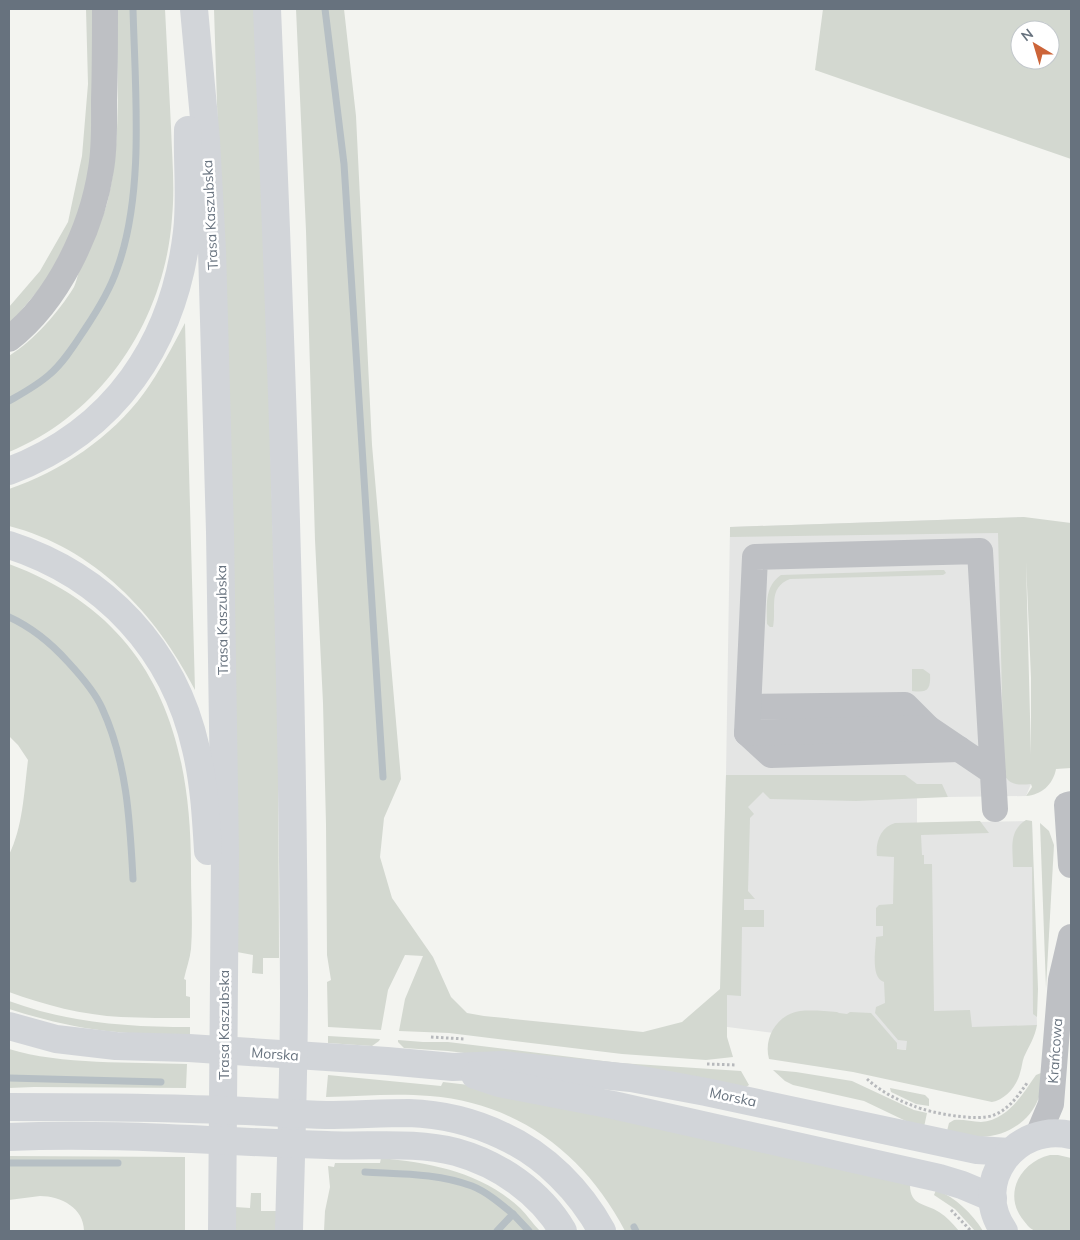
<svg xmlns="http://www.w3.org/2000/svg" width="1080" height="1240" font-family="Mulish,sans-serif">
<rect width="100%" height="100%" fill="#f3f4f0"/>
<path fill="#e4e5e4" d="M1024,517L1031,784L1026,796L948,797L941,784H917V823L1032,821L1037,1025L985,1060L720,1026L726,775L730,527Z"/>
<g fill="#d3d8d0" fill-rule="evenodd">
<path d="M86,9H98L89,190L56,269L9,325V307L40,271L68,222L82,156L88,84Z"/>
<path d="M116,9H165C167,48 169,87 171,127C172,157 175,187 172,218C165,318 104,413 9,452V356C34,340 58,313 74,287C77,281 78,272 81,266C91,243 104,219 109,195C122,134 117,71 116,9Z"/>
<path d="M214,9H254L265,257L278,711L279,958H263V974L252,973L253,955L237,952L219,167Z"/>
<path d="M296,9H344L356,116L372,445L401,779L384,818L380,857L392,898L433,957L451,997L467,1013L484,1016L643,1032L682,1022L720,989L726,775H905L917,784H942L948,797L856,801L770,799L763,792L748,807L754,814L750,818L748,891L755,899H744V910H764V927H742L741,996L727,995V1037L733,1057L706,1060L622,1054L449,1033L399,1031L405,999L423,956L405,955L388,990L381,1030L328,1027L327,982L331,980L327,955L326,824L323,703L315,540L306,231Z"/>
<path d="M823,9H1071V159L815,70ZM1020,30H1050V60H1020Z"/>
<path d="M185,323L195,690C156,613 94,548 9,526V489C60,472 112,437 144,393C160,371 172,347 185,323Z"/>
<path d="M1024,517L1071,523V768L1056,769C1053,785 1041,795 1026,796L1032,787L1031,784C1019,785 1011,786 1004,775L998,533L730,537V527ZM1026,562L1031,678V755Z"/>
<path d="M9,564C152,617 192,731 191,873C191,898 193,924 191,949C190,959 186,969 184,979L186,980V996L190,997V1018C167,1018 143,1018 121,1017C83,1015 44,1005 9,992V855C23,826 24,792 28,760L18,745L9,736Z"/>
<path d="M937,570H944L946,573L943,575L790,579C767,588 777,608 773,627H770L767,624C767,605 764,587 781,575Z"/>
<path d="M912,669H923L930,674C931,690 927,693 912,691Z"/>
<path d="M1026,820L1032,821L1038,989L1037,1017L1033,1014L1032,867H1013C1013,850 1008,831 1026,820Z"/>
<path d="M980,821L989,833L921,835L922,855H924V864H932L934,1011L970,1010L972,1027L1037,1025C1035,1037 1029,1046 1024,1057C1022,1062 1022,1067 1020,1073C1017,1086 1005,1100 992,1102L853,1072L769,1059C763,1037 778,1014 800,1011C812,1010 825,1011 837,1012L839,1013L847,1014L850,1012L871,1013L897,1043V1049L906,1050L907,1041L898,1040L875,1013L876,1007L885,1003L884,982C870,978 876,949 876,937L883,936V926H876V908L879,905L893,904L894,857L877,856C875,842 881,827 895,823Z"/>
<path d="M1040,823L1049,831L1054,845L1046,988Z"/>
<path d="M9,1001C69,1023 127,1027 190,1027V1034C166,1034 141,1035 117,1032C80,1029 44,1020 9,1009Z"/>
<path d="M328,1036L380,1039L379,1041L372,1046L328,1043Z"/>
<path d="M398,1040L423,1042H448L620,1063L741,1071L749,1085L746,1087L448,1051L404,1048L398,1042Z"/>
<path d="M9,1049C61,1065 132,1062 187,1064L186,1088L34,1087L9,1088Z"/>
<path d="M773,1070L796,1072L852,1081L914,1110L927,1113L924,1127L910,1123L864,1101L793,1085L785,1081Z"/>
<path d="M1041,1073C1041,1081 1042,1090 1039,1097C1031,1121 1007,1136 982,1137C970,1137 958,1133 947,1131L949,1123L954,1120C963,1119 972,1122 981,1122C1008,1120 1022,1095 1036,1075Z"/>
<path d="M328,1075L441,1086L443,1082L469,1085L910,1185C910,1206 925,1203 939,1212C947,1217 953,1224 959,1231H625C585,1154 518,1103 430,1096C396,1093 361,1096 326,1097Z"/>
<path d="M890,1088L925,1095L929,1099V1106L916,1104L891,1092Z"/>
<path d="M1050,1155H1058L1071,1158V1231C1061,1231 1046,1234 1036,1231C1031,1230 1027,1225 1024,1221C1002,1195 1020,1162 1050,1155Z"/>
<path d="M9,1156L185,1157V1231H84C84,1208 61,1196 40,1196C30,1197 19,1199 9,1200Z"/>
<path d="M381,1158C431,1163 481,1172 520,1208C527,1215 533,1224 540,1231H324L325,1211L330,1187L328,1166L334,1167L335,1163H380Z"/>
<path d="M936,1190C955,1197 972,1213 983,1231H975L955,1209L934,1195Z"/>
<path d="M251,1193H261V1211H277L276,1231H235V1207L250,1208Z"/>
</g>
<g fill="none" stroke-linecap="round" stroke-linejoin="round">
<g stroke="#b6bfc4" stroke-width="7">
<path d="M325,9L344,164L383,777"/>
<path d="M9,401C23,393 38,385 50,374C64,362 75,344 85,329C97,311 110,290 117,269C145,193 135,89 133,9"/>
<path d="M9,617C33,628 51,643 68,662C81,676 95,692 102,708C127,762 130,822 133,879"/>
<path d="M9,1078L161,1082"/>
<path d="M9,1163H118"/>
<path d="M365,1172C400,1174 438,1173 472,1186C487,1192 501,1204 513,1214L497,1231"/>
<path d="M513,1214L529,1231"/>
<path d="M634,1227L636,1231"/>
</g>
<g stroke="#b7b9bc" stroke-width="3" stroke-dasharray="2.5 2.5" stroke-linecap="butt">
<path d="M431,1037L465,1039"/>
<path d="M707,1064L737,1065"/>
<path d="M867,1079C880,1091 897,1100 914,1106C930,1113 978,1122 994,1115C1009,1109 1018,1096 1027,1083"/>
<path d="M951,1210L971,1231"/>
</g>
<g stroke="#bec0c4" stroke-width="26">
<path d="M9,339C58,301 92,229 101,169C105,146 104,123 104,100C105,70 105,39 105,9"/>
<path d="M749,707L905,705L928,728"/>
<path d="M747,733L771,755L959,749"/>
<path d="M993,772L928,728L747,733L755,557L980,551L995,809"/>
<path d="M1071,804L1067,805L1071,865"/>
<path d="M1038,1135L1051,1104L1061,980L1071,937"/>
</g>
<g stroke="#d2d5d9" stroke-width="28">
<path d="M9,1026L56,1039L116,1046L189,1048L387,1061L453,1067L502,1065L631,1078L706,1092L977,1150L1010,1152"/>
<path d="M475,1075L499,1083L613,1105L939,1178L962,1185L993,1198"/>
<path d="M1004,1231C970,1183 1015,1122 1071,1135"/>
</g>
<g stroke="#d2d5d9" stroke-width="28">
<path d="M194,9L206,140L212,250L220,532L225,854L222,1231"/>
<path d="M267,9C281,336 293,664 294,992C294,1071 291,1151 289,1231"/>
<path d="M9,471C115,431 174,343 187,232C191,198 187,164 188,130"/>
<path d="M9,545C105,576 174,650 196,749C204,782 206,817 208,851"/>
<path d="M9,1107C69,1107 130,1107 190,1109C235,1110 280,1113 326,1115C353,1115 381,1113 409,1113C440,1114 474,1122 503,1136C545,1155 580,1191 602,1231"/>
<path d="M9,1137C115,1132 221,1142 327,1145C370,1147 414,1141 456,1152C499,1164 540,1192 563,1231"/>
</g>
</g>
<g text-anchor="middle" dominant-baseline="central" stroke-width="5" stroke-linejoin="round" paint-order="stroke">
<g font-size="14" fill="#67727e" stroke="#fff">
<text transform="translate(210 215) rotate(-93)">Trasa Kaszubska</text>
<text transform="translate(222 620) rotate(-91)">Trasa Kaszubska</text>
<text transform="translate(224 1025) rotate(-90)">Trasa Kaszubska</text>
<text transform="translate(1055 1051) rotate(-86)">Krańcowa</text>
<text transform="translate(275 1054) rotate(4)">Morska</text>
<text transform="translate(733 1097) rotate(12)">Morska</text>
</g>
</g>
<rect width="1080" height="1240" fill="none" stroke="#67727e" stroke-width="20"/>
<g transform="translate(1035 45) rotate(322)"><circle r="24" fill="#ffffff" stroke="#c2c7cb"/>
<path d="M0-4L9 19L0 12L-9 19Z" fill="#cc6439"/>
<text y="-8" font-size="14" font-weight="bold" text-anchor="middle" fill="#67727e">N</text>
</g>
</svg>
